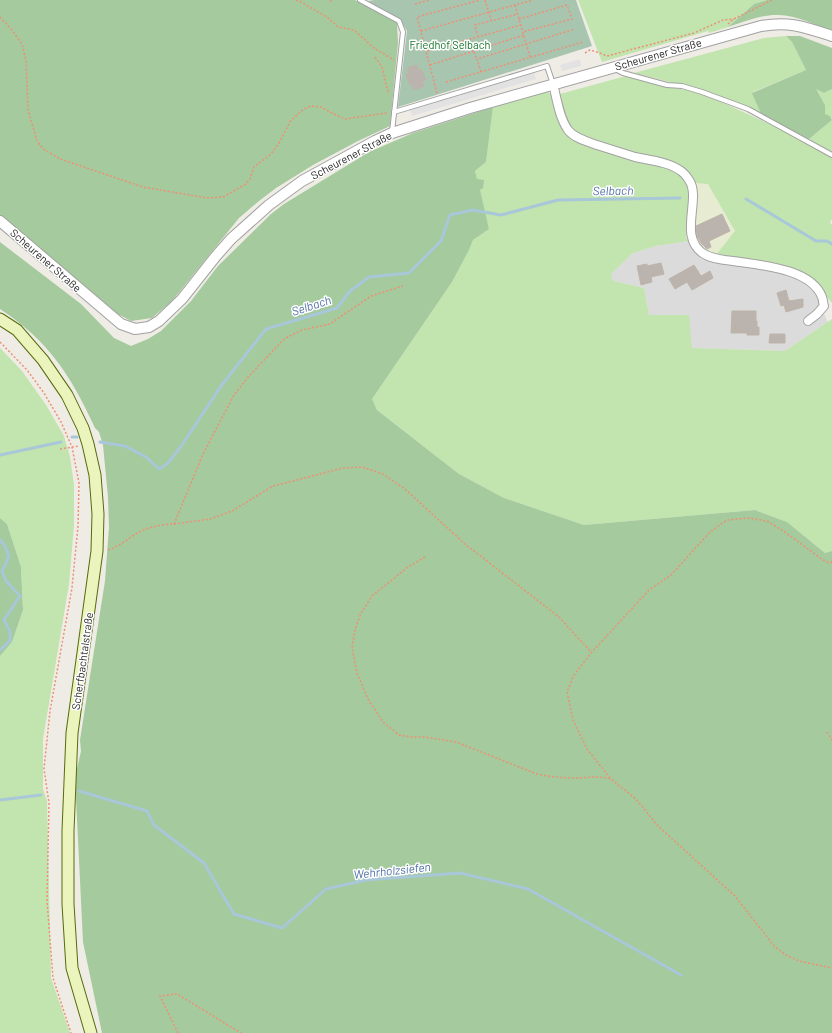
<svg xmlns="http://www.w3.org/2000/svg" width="832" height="1033" font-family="Barlow,sans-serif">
<rect width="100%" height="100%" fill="#eeece4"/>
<path fill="#dcdbdb" d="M689,241L701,259L775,270L802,280L818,295L823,312L828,322L785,351L691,348L649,315L644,288L613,281L611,274L633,253L656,246Z"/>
<path fill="#e6ebd1" d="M696,183H708L735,232L716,255L708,254L697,244L693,232Z"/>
<g fill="#c2e4ae">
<path d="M578,0H767L754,4L728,27L709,33L708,31L602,62Z"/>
<path d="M786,36L792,42L806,70L753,92L762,116L705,91L634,73L764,38Z"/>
<path d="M626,76L706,95L807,141L832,157V219L830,223L832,224V303L816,284L802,273L716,255L735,231L708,184L696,183L681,168L593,141L578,134L569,124L564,115L560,94Z"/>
<path d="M815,88L824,93L832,89V119L830,116L825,115V105Z"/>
<path d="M547,91L553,96L558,118L592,146L671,170L684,177L691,191L686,238L689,241L656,246L633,253L611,274L613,281L644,288L649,315H689L692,348L785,351L832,319V551L825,553L787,522L755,510L584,525L504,498L459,474L377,410L372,399L452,282L469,250L473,240L489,229L475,171L486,162L493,107Z"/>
<path d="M832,120V152L809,139Z"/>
<path d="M0,348L22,371L46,405L64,436L70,457L74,485V525L69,584L43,739V789L47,801L51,978L70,1033H0V656L12,642L23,610L21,567L7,524L0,518Z"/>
</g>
<g fill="#a4ca9d">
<path d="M0,0H355L397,23L398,43L390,126L358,141L313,165L276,188L259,201L239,218L172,301L152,318L131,321L116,313L0,216Z"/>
<path d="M767,0H832V31C815,25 796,15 779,15C762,14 744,22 728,27L754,4Z"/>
<path d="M786,36H800L832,48V89L824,93L816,89L825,105V114L830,116L832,120L809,139L762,116L752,93L806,70L792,42Z"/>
<path d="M493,107L486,162L475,171L477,179L484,180L483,188L480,190L489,229L473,240L469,250L452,282L372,399L377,410L459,474L504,498L584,525L755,510L787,522L825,553L832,551V1033H102L83,942L75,778L81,751L80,740L105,581L109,527L108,497L103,445L99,432L95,428C71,376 49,341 0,309V242L81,304L114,338L131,346L148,339L161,331L191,301L218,266L271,214L284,204L369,152L413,133Z"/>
<path d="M0,518L7,524L21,567L23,610L12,642L0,656Z"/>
</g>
<path fill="#a7c5af" d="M374,0H576L592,46L398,107L407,31L400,20L368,1Z"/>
<g fill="#e2e2e2">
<path d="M580,59L581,66L562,71L560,65Z"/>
<path d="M534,73L536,79L412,116L410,110Z"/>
</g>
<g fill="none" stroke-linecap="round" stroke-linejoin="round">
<g stroke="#a8c7d8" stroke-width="3">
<path d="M746,199L816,241H827L832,244"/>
<path d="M72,437H77"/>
<path d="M100,442L125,446L146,457L159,469L167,464L180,448L221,386L266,329L337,308L350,291L369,277L409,273L441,241L450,215L473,210L501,215L558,200L680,198"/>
<path d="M0,455L61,442"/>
<path d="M0,540L5,546L9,557L2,571L6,581L20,596L4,620L10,631V641L0,650"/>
<path d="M79,791L147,811L154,825L204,863L234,914L282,928L326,889L366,880L460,873L528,889L681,975"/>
<path d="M0,800L41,795"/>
</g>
</g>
<g fill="#bbb4ae" stroke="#beb4a8">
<path d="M417,65L418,70L421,69L426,80L422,81L424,86L414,90L412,85H410L409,82L406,74H409L407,68Z"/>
<path d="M722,214L730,231L709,241L711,247L707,249L701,243L697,236L696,226Z"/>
<path d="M661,263L664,274L651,277L652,282L641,285L637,266L647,264V266Z"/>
<path d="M694,265L701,276L710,271L713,278L692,290L687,282L675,289L669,279Z"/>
<path d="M786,290L789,301L803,299V307L786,312L784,305L781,306L777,293Z"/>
<path d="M732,311H756V321H757V327H759V335H747V333H731Z"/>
<path d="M770,334H785V343H769Z"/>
</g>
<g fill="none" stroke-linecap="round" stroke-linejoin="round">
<defs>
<g id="service">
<path d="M360,0L399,21L403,32L392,132"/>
<path d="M615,69L623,73L667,85L682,86L702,92L748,109L832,155"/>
<path d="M394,112L547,66L553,84"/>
</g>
<path id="minor" d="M553,84C557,99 559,117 568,130C574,138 588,142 597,145C610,149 622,153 635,157C649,160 669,162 681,171C684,173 687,177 689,180C702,199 677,237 704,254C712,259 724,260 733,261C759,265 811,268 822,297C823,299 823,303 824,306L817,314L808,321"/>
<path id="tertiary" d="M0,221L121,324L135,329L149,327L159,321L182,299L216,256L231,239L269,205L302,181L375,141L392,133L470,108L761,26C789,21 805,27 832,36"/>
<path id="secondary" d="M0,319L17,330L43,360L67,395L83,428L88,444L95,475L98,514L97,551L72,733L68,831V904L72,968L91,1033"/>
</defs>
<use href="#service" stroke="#a2a2a2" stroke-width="6"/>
<use href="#minor" stroke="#a2a2a2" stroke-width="10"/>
<use href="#tertiary" stroke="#a2a2a2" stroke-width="12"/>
<use href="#secondary" stroke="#566b0e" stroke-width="13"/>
<g stroke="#ee9075" stroke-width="1.5" stroke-dasharray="2 2" stroke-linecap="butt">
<path d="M296,0L301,2L327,17L338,27L354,30L374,48L394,60"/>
<path d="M330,0L332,2"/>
<path d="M485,0L491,20"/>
<path d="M415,4L430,0"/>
<path d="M515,5L530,57"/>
<path d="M0,17L12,30L22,44L26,61L28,110L37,141L43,149L60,159L143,187L207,198L223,197L246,184L250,179L254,167L271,154L279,143L291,120L304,109L311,106L321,107L332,113L345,119L387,113"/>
<path d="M519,19L567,5L572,19L523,32"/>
<path d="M728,24L734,19L772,0"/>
<path d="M421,31L533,0"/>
<path d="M478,37L475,25L518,14"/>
<path d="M427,51L521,25"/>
<path d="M474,52L477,59"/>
<path d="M585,53L590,50L600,53L607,56L694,33L723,20L734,19"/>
<path d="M375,57L382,67L386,85L389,93"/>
<path d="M430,65L524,35"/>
<path d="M481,72L477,59L575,29"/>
<path d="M446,82L583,42"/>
<path d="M437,93L417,17L480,0"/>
<path d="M0,342L27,370L44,393L61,422L72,447L79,483L78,526L72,588L50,711L44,769L49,803L47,901L53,978L71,1033"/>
<path d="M60,449L79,446"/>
<path d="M174,524L210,519L232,511L273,486L343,468L362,467L383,474L405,489L465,544L559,617L591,652"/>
<path d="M108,550C122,546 132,534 146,529C155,526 165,524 174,524L203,454L234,395L249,376L284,339L302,330L330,324L371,296L403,286"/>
<path d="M425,557L408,567L372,596L361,613L355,630L352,648L357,673L368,699L383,722L399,735L411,737H425L456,742L537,774C551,777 565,778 579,778C590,777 600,776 611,779"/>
<path d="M832,562L829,563L823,560L785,532L767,521L748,518L727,520L710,532L671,575L649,590L591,653L574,675L567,692L573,720L587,749L611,779L636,799L658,826L735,896L775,947L786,955L799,961L832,968"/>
<path d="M827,732L832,740"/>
<path d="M178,1033L160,996L177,994L241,1033"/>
</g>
<use href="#service" stroke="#fff" stroke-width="4"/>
<use href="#minor" stroke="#fff" stroke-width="8"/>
<use href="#tertiary" stroke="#fff" stroke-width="10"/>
<use href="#secondary" stroke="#eaf4bc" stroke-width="11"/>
</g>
<g text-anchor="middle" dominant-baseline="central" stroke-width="3" stroke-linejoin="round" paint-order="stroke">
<g font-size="11" fill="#157328" stroke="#fff">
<text x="450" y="44">Friedhof Selbach</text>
</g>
<g font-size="11" fill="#1e1e1e" stroke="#fff">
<text transform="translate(658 54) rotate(-16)">Scheurener Straße</text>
<text transform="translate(351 155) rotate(-28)">Scheurener Straße</text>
<text transform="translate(46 260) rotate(41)">Scheurener Straße</text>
<text transform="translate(82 661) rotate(-82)">Scherfbachtalstraße</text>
</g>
<g font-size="12" font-style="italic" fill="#5272a5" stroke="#fff">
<text transform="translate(613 190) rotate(-1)">Selbach</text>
<text transform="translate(311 305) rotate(-18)">Selbach</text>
<text transform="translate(392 870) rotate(-6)">Wehrholzsiefen</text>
</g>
</g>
</svg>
